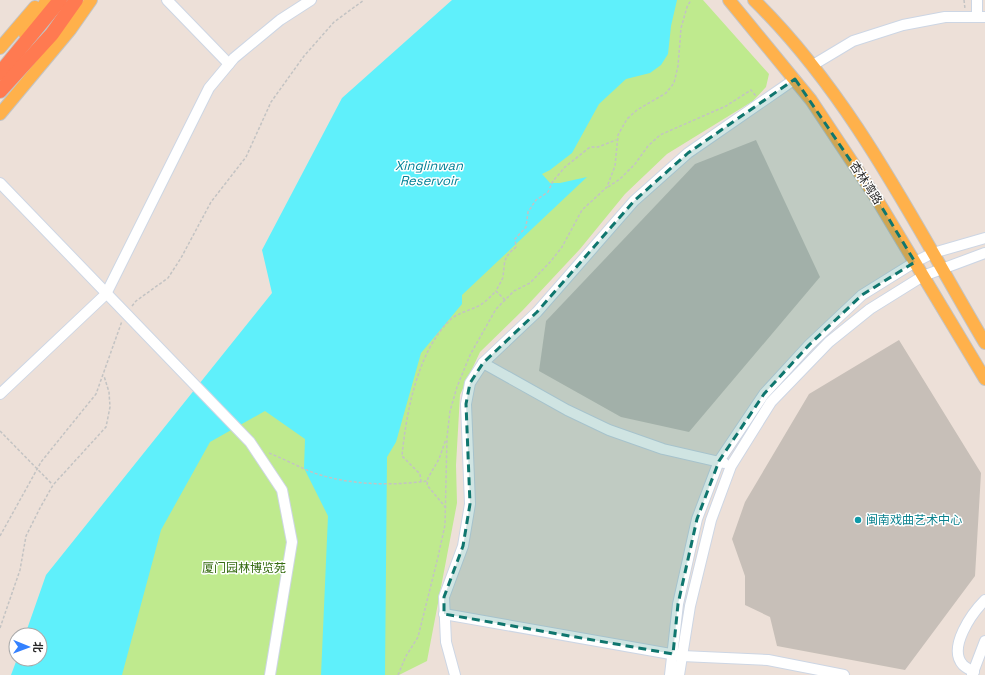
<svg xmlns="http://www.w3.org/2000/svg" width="985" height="675" font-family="'Space Grotesk','Noto Sans SC',sans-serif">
<rect width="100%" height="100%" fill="#ede0d8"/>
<g fill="#bfea8e">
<path d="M665,0H703L769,74L766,87L753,101L667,154L625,194L580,249L523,310L480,352L460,395L456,465L457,503L427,661L399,675H365L360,443L445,268Z"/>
<path d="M239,375L351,437L350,675H94L174,455Z"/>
</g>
<path fill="#5ff0fb" d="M452,0H677L671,26L668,54L661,65L650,73L626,79L599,104L572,153L550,170L542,174L550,183H560L587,177L462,295V304L421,353L396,442L387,457L385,675H321L328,516L304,468L305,439L265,411L210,442L161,530L122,675H11L17,659H40V635H25L46,575L272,293L262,250L342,98Z"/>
<g fill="#c7bfb8">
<path d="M756,140L820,277L689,432L621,417L539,371L546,321L695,164Z"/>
<path d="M899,340L981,473L975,576L905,670L777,646L770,617L745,605V576L732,539L745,502L809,394Z"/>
</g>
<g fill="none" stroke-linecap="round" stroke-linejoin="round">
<defs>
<g id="minor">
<path d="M167,0L229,64"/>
<path d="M977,17V0"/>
<path d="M813,65L853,41L903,25L945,17H985"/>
<path d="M0,183L250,442L282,490L292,542L270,675"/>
<path d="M483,363L567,410L609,430L663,449L724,463"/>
<path d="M0,394L106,294L209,88L234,58L280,20L311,0"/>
<path d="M444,614L682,656L768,660L844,675"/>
<path d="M974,672C971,670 966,668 963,665C947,648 972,613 985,600"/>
<path d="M455,675L446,642L444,597L463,546L470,504L466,404L470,383L483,363L537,312L634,201L688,153L795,79"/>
<path d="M670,675L678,604L697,519L719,461L764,394L809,345L862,295L915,262L933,253L985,238"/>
<path d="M679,675L690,606L711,520L731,466L771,402L829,342L870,309L923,276L985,253"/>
<path d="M972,675L985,641"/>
</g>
<g id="major">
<path d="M729,0L811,100L878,201L985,379"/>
<path d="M754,0C853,97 915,225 985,343"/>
<path d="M25,34L47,0"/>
<path d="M0,48L35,7"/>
<path d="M0,114L70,30L91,0"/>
</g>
<g id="highway">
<path d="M0,73L60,0"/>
<path d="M0,91L52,34L76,0"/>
</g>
</defs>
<use href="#minor" stroke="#cdd6e4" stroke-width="12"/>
<use href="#major" stroke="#c3c3c3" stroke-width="14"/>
<use href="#highway" stroke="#c3c3c3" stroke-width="16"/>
<g stroke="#c3c3c3" stroke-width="1.5" stroke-dasharray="3 2" stroke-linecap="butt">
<path d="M964,0L965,9"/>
<path d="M608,187L620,179L635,164L648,146L660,135L726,106L751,90L756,96"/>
<path d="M505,300L496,291C498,286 502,281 503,277C505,260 503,258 516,247L515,239L526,227L528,212L536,200L548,192L553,181L565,167L590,147H598L616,140"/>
<path d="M132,306L136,301L168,278L181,258L211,202L246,157L271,102L304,56L334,22L364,0"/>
<path d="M0,431L52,484"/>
<path d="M269,453C284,459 299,467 314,473C350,485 390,486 427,481"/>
<path d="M421,482L420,474L402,456C406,414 417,354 448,322C455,314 465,312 474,308C483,305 490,297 496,291"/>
<path d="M446,508L427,485L428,478L439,459L446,439"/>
<path d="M0,536L41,462L96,394L122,321"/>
<path d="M0,628L20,570L26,536L40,508L53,485L106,427L110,407L109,392L104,376"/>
<path d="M398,675L406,656L418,637L438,557L445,525L447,437L450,411L457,387L470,355L496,309L514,291L530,283L551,261L562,247L582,210L607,187L615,166L618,135L627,119L637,110L666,93L674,83L678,66L681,28L687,7L691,0"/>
</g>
<use href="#minor" stroke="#fff" stroke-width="10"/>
<use href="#major" stroke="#ffb14b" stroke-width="12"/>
<use href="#highway" stroke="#ff7a51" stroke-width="14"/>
</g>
<path fill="#0f766e" fill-opacity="0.2" stroke="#0f766e" stroke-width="3" stroke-dasharray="8 5" stroke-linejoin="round" d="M795,79L878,201L915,262L862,295L809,345L764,394L719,461L697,519L678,604L673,654L444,614V597L463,546L470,504L466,404L470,383L483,363L537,312L634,201L688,153Z"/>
<circle fill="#0f9aa8" stroke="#fff" stroke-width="1.5" cx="858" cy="520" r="4"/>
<g text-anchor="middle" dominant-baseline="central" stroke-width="3" stroke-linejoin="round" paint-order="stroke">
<g font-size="12" fill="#292929" stroke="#fff">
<text transform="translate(866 183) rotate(57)">杏林湾路</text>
</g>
<g font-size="12" fill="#0d838f" stroke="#fff" text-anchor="start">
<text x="866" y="520">闽南戏曲艺术中心</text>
</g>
<g font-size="12" fill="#366c12" stroke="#fff">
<text x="244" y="568">厦门园林博览苑</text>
</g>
<g font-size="13" font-style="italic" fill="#028196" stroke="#fff">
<text x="429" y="165">Xinglinwan<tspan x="429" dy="15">Reservoir</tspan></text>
</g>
</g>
<g transform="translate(28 647) rotate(91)"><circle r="19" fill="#ffffff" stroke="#a9a9a9"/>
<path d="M0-3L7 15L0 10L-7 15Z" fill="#3381ff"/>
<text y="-6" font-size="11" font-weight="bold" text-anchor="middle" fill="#292929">北</text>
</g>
</svg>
